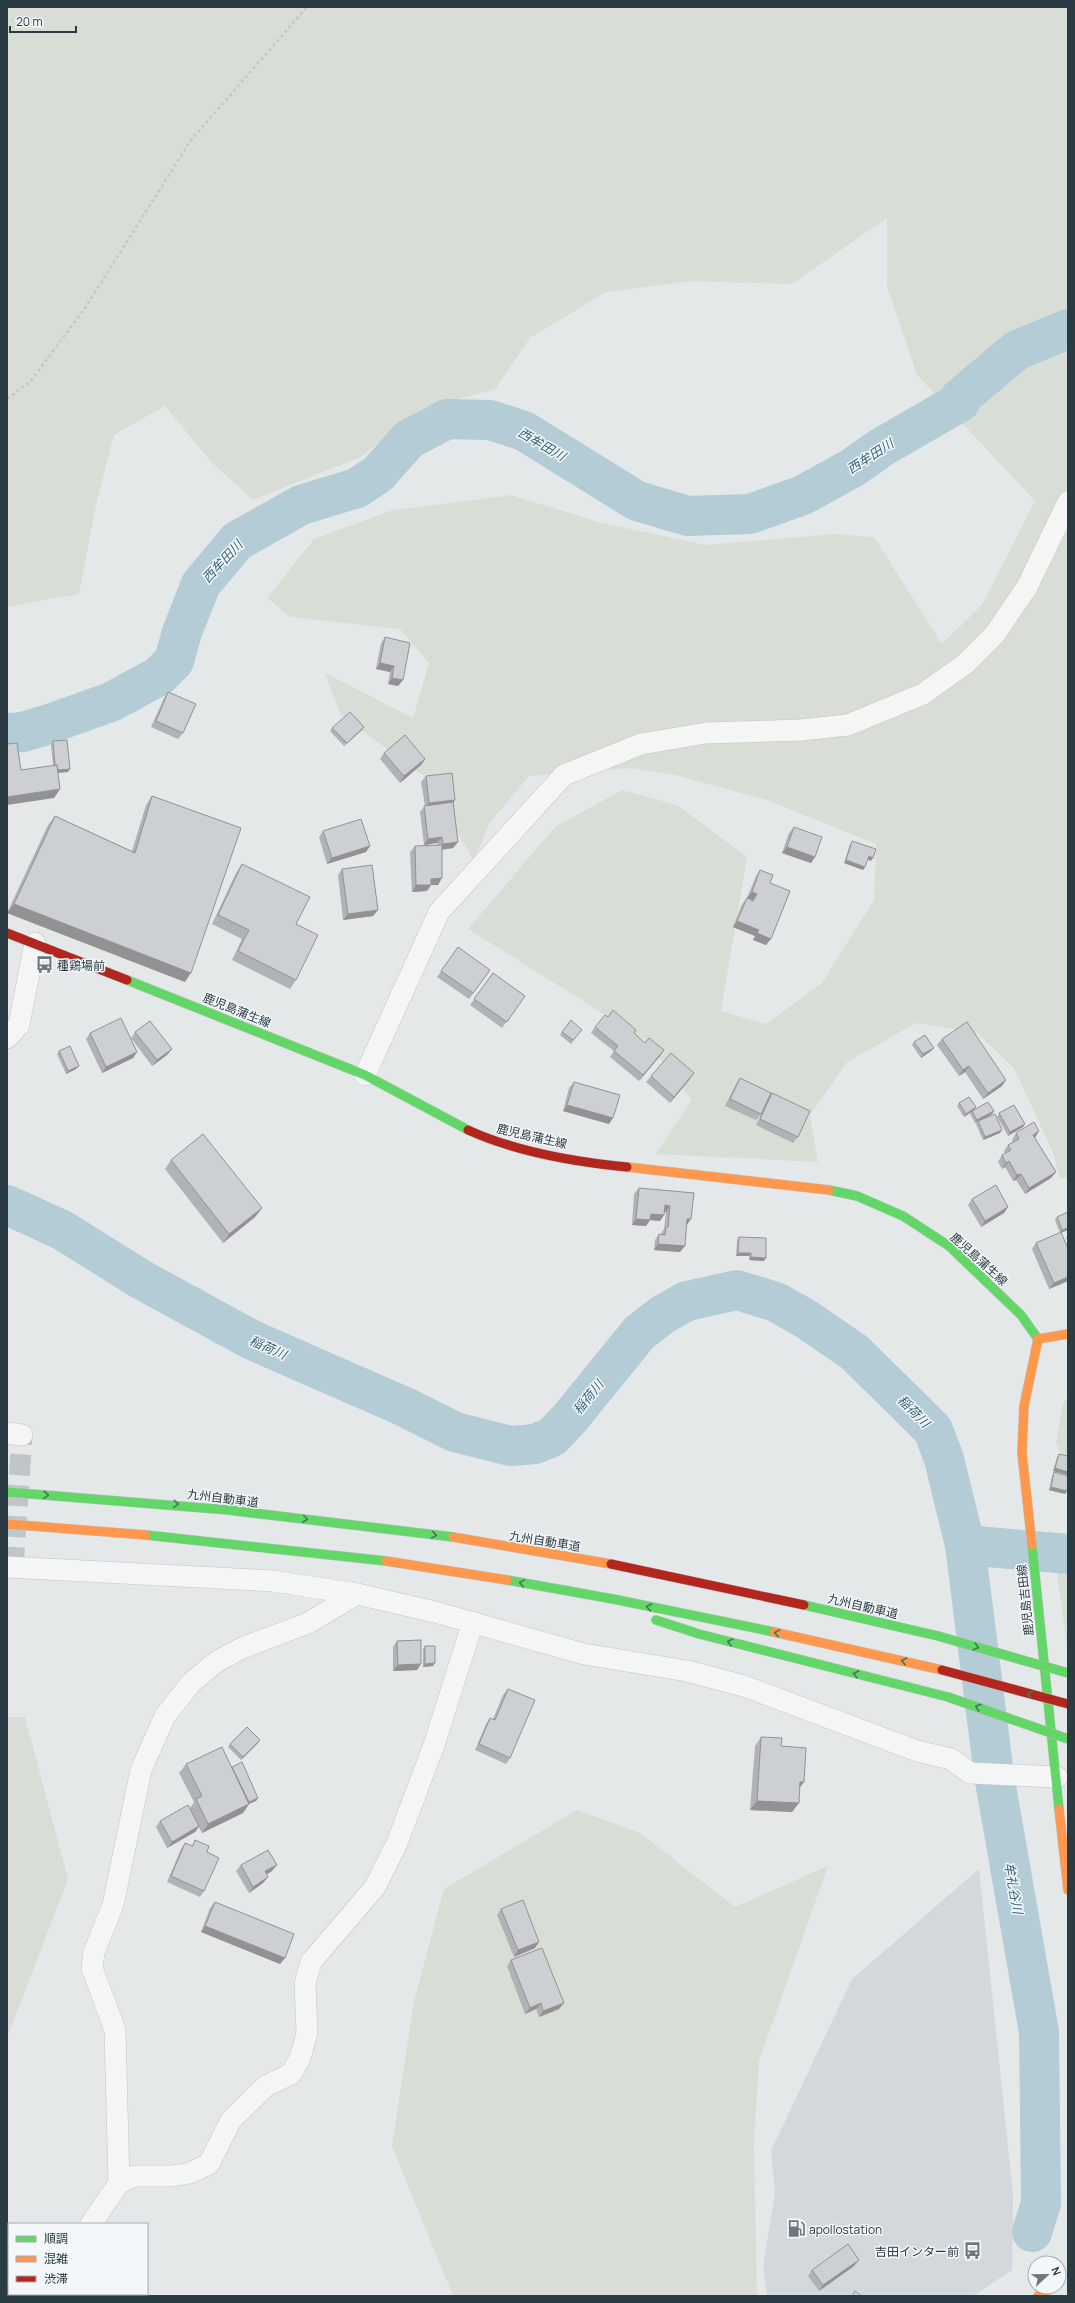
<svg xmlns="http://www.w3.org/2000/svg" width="1075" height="2303" font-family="Manrope,'Noto Sans JP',sans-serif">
<rect width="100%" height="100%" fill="#e5e8e9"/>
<path fill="#d3d8dd" d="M979,1869L1013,2194L1012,2270L973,2296H767L763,2266L775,2192L771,2151L852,1979Z"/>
<g fill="#d8ded5">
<path d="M7,7H1068V1177L1060,1179L1053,1153L1014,1068L977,1033L916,1023L847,1062L810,1115L818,1162L656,1154L692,1100L644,1039L468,929L555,827L622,790L677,805L747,857L721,1011L766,1024L822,983L874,900L876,844L767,800L675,775L629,768L529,776L489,824L474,861L425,777L340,714L325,673L413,718L429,663L400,629L290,617L267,598L314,539L393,510L511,495L602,523L706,545L833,534L874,537L942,644L982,605L1035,501L917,375L887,286V218L792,284L693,281L606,292L530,338L495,389L421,409L361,457L253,500L212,463L165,406L114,435L97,500L79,594L7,607Z"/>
<path d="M1068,1398V1455L1061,1453L1056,1443L1063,1403Z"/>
<path d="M1058,1566H1068V1653L1058,1581Z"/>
<path d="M7,1717H25L68,1879L7,2038Z"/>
<path d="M577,1810L640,1833L735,1907L828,1866L759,2061L754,2142L757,2296H453L392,2146L414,2001L444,1889Z"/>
</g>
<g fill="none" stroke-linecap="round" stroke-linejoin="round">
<g stroke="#b3ccd5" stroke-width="40">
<path d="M7,733L23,732L46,725L111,702L159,676L174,661L182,632L201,584L237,541L301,505L357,488L378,474L409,439L447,419L490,420L524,431L637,501L688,516L750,514L803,495L852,468L882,447L960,402V398L1017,350L1068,329"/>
<path d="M7,1205L62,1230L142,1280L252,1340L405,1407L455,1432L511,1446L535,1444L552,1437L570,1418L639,1333L662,1315L687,1301L737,1290L776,1302L806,1319L854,1352L905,1402L933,1430L944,1459L965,1545L994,1775L1039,2032L1041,2203L1032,2232"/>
<path d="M965,1545L1068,1554"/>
</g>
<path stroke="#c0c5c8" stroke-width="21" stroke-dasharray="21 10" stroke-linecap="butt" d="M13,1568L22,1435"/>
<defs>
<g id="street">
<path d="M7,1038L19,1025L35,943"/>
<path d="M365,1075L439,912L564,775L641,744L706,733L801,730L848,725L923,694L965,664L995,634L1027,587L1068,502"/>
<path d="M7,1433L22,1435"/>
<path d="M7,1567L273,1581L357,1594L435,1612L584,1654L687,1671L744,1686L917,1751L951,1759L970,1773L1057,1777"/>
<path d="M119,2183L115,2030L92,1968L94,1952L113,1905L141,1770L165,1716L191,1683L216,1662L242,1648L308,1623L357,1594"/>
<path d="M91,2224L119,2183L134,2176H172L190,2173L209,2164L231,2120L266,2086L291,2074L300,2058L307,2033L305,1983L311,1962L375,1887L397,1843L434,1745L473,1622"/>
<path d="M33,2296L34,2294"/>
</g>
<g id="fast">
<path d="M127,980L365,1075L468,1130"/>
<path d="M829,1190L857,1196L903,1216L949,1246L1021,1315L1038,1339"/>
<path d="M7,1492L228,1510L453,1537"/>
<path d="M146,1535L386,1561"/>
<path d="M1032,1545L1059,1809"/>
<path d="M507,1580L613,1599L774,1632"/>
<path d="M804,1605L938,1636"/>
<path d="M656,1620L699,1634L948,1697"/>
</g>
<g id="slow">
<path d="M627,1167L829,1190"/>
<path d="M1038,1339L1068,1334"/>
<path d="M7,1524L146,1535"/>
<path d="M453,1537L611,1564"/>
<path d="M1032,1545L1022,1453L1024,1406L1038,1339"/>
<path d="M386,1561L507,1580"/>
<path d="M774,1632L942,1670"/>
<path d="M1059,1809L1068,1890"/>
<path d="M1038,2296L1053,2287"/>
</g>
<g id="jam">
<path d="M7,933L127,980"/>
<path d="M468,1130C514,1151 576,1162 627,1167"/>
<path d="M611,1564L804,1605"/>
</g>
</defs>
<use href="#street" stroke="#c3c6c7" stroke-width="22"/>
<use href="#fast" stroke="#c1c5c7" stroke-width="10"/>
<use href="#slow" stroke="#c1c5c7" stroke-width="10"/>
<use href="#jam" stroke="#c1c5c7" stroke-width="10"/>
<g stroke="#c3c8c9" stroke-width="2.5" stroke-dasharray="3 3" stroke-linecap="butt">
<path d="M7,399L30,382L85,308L191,140L307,7"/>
<path d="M126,2294L127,2296"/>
</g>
<use href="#street" stroke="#f4f6f6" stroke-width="21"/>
<use href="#fast" stroke="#63d668" stroke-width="9"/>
<use href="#slow" stroke="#ff974d" stroke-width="9"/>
<use href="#jam" stroke="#b3261e" stroke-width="9"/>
<defs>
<g id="fast-bridge">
<path d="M938,1636L1068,1673"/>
<path d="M948,1697L1068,1739"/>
</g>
<path id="jam-bridge" d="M942,1670L1068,1704"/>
</defs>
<use href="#fast-bridge" stroke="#b7bcbe" stroke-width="10" stroke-linecap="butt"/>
<use href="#jam-bridge" stroke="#b7bcbe" stroke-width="10" stroke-linecap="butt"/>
<use href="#fast-bridge" stroke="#63d668" stroke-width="9"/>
<use href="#jam-bridge" stroke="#b3261e" stroke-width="9"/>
</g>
<g fill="#b0b3b5">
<path d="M385,637L403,680L398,686L388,684L390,672L376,669L381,643Z"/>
<path d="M168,692L183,733L178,739L151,727L164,698Z"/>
<path d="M332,728L362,730L344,746L330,731Z"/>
<path d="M53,741L68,772L58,773L60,789L54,798L53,765L51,745Z"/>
<path d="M384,753L425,759L421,765L400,783L380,759Z"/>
<path d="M426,776L453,803L458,842L453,848L442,850L438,885H431L427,891L412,892L410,852L415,846H438L437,843L424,845L420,812L425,806L421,782Z"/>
<path d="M152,796L185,982L7,913L48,825L55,816L132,851L146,805Z"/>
<path d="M794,827L811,863L782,853L789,833Z"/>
<path d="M323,831L370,846L366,852L327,864L319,837Z"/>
<path d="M852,841L871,861L868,859L863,870L844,863L850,844Z"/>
<path d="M242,864L296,924V980L290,989L232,960L242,939L212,924L236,873Z"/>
<path d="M342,869L373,916L343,920L338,875Z"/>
<path d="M760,870L770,883L766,945L753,940L755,936L733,927L742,904L747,898L752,901L753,900L747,898L756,876Z"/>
<path d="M458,947L490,970L469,999L437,977Z"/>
<path d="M493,973L525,996L502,1028L470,1005Z"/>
<path d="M608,1017L636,1030L634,1033L660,1056L639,1081L610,1057L614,1051L591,1033L595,1027Z"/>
<path d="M582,1030L571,1044L560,1035L562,1032Z"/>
<path d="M135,1032L167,1055L152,1066L131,1038Z"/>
<path d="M90,1033L137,1052L133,1058L102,1073L86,1039Z"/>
<path d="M942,1039L1006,1080L1002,1086L983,1099L965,1072L959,1076L937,1045Z"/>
<path d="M914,1042L931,1051L921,1058L912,1045Z"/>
<path d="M59,1051L76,1069L66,1074L57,1054Z"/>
<path d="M651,1076L690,1079L670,1103L646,1082Z"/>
<path d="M740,1078L761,1114L756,1120L725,1106L736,1084Z"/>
<path d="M574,1082L609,1124L563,1111L569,1088Z"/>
<path d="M772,1093L798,1137L793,1143L756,1125L768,1099Z"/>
<path d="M959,1103L976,1107L974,1110L964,1117L957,1106Z"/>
<path d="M972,1111H994L992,1114L985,1118L1000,1133L983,1140L976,1124L977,1123H975L970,1114Z"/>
<path d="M999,1113L1025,1124L1023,1127L1008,1136L997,1117Z"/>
<path d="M1016,1133L1035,1138L1056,1172L1051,1178L1025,1194L1016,1180L1013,1181L1005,1167L1002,1169L998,1162L1002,1155L1005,1153L1004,1151L1008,1145L1013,1142L1012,1140Z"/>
<path d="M171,1160L262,1208L255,1217L223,1243L165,1169Z"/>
<path d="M639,1188L694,1193L680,1252L654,1250L655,1240L659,1234H661L664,1229L666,1212H665L664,1215L660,1221L650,1220L646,1226L632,1225L634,1194Z"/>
<path d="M972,1199L1008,1207L1004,1213L981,1227L968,1205Z"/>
<path d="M1068,1212V1230L1061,1233L1068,1249V1281L1049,1289L1032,1249L1036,1243L1060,1233L1055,1220L1057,1217Z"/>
<path d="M1068,1235V1242L1066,1238Z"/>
<path d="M739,1237L764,1261L749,1260V1256H736L737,1240Z"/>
<path d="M1059,1454L1068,1456V1475L1053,1471L1057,1457Z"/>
<path d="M1054,1472L1065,1494L1049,1490L1052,1476Z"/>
<path d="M397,1641L417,1670L393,1671V1647Z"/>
<path d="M425,1646L433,1666L423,1667V1649Z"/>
<path d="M508,1689L510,1758L506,1764L475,1750L486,1724L490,1718L493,1719L503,1695Z"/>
<path d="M761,1737L781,1746L804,1782L799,1788L792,1812L750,1810L755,1746Z"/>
<path d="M260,1740L258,1743L241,1760L228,1747L230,1744Z"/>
<path d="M186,1764L232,1767L258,1798L256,1801L249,1804L243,1813L202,1833L199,1827L195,1832L167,1848L156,1827L160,1821L190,1808L194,1802L179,1773Z"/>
<path d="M195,1840L207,1852L204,1891L200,1897L167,1882L181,1849L185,1843L192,1846Z"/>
<path d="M241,1865L272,1871L266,1874L268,1877L263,1883L249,1893L236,1871Z"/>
<path d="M215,1902L285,1958L280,1964L201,1932L210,1908Z"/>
<path d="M501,1909L535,1948L514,1957L497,1915Z"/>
<path d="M511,1960L559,2009L539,2017L536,2009L525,2014L507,1966Z"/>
<path d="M854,2266L819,2291L808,2276L812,2270Z"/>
</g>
<g fill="#909293">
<path d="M380,663L394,666L390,672L376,669Z"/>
<path d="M392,678L403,680L398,686L388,684Z"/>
<path d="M364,727L362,730L344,746L347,743Z"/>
<path d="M425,759L421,765L400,783L404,776Z"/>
<path d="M70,769L68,772L54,773L56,770Z"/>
<path d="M60,789L54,798L7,805V797Z"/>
<path d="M455,800L451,806L425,809L429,803Z"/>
<path d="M442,837L437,843L424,845L428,839Z"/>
<path d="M458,842L453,848L438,850L443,844Z"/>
<path d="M370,846L366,852L327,864L332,858Z"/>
<path d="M787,847L815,857L811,863L782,853Z"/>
<path d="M869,856L873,858L871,861L867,859Z"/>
<path d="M846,860L865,867L863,870L844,863Z"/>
<path d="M442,878L438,885H427L431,879Z"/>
<path d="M416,885H431L427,891L412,892Z"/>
<path d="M752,892L757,894L753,900L747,898Z"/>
<path d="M14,904L191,973L185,982L7,913Z"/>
<path d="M378,910L373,916L343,920L348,914Z"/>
<path d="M737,921L759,930L755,936L733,927Z"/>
<path d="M757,933L771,939L766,945L753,940Z"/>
<path d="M934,1048L931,1051L921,1058L923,1054Z"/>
<path d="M172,1049L167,1055L152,1066L157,1060Z"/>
<path d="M664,1050L660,1056L639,1081L643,1075Z"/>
<path d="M137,1052L133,1058L102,1073L106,1067Z"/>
<path d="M79,1066L76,1069L66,1074L68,1071Z"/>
<path d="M969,1066L965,1072L959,1076L963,1070Z"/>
<path d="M694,1073L690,1079L670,1103L674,1097Z"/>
<path d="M1006,1080L1002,1086L983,1099L988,1093Z"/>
<path d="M567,1105L613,1118L609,1124L563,1111Z"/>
<path d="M976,1107L974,1110L964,1117L966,1114Z"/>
<path d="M994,1111L992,1114L978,1122V1121L975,1123L977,1120Z"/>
<path d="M1025,1124L1023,1127L1008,1136L1010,1132Z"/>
<path d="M1002,1130L1000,1133L983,1140L985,1137Z"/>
<path d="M1039,1131L1035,1138L1033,1135Z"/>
<path d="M1009,1161L1005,1167L1002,1169L1006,1163Z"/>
<path d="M1056,1172L1051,1178L1025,1194L1029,1188Z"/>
<path d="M1021,1174L1016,1180L1013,1181L1017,1175Z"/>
<path d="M665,1205L670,1206L666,1212L661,1211Z"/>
<path d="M1008,1207L1004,1213L981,1227L985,1221Z"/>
<path d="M262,1208L255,1217L223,1243L229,1234Z"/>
<path d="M651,1214L664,1215L660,1221L650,1220L646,1226L632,1225L636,1219Z"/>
<path d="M687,1219H691L687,1225Z"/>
<path d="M1068,1228V1230L1060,1233L1062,1230Z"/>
<path d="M658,1244L685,1246L680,1252L654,1250Z"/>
<path d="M738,1253H751L749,1256H736Z"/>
<path d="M751,1257L766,1258L764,1261L749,1260Z"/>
<path d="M1068,1277V1281L1049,1289L1054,1283Z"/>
<path d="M1055,1468L1068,1472V1475L1053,1471Z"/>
<path d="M1051,1487L1067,1491L1065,1494L1049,1490Z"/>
<path d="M435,1663L433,1666L423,1667L425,1664Z"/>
<path d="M421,1664L417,1670L393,1671L398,1665Z"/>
<path d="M260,1740L258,1743L241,1760L243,1757Z"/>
<path d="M800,1782H804L797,1791Z"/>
<path d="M258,1798L256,1801L249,1804L243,1813L202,1833L208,1824L248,1803Z"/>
<path d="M757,1801L799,1803L792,1812L750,1810Z"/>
<path d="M199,1826L195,1832L167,1848L172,1842Z"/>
<path d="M277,1865L272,1871L261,1878L265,1871Z"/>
<path d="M268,1877L263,1883L249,1893L253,1887Z"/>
<path d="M205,1926L285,1958L280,1964L201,1932Z"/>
<path d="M539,1942L535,1948L514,1957L518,1950Z"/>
<path d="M541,2003L536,2009L525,2014L530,2008Z"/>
<path d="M564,2003L559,2009L539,2017L543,2011Z"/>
<path d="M859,2260L854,2266L819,2291L823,2285Z"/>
</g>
<g fill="#cdd0d2" stroke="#909293">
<path d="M385,637L410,643L403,680L392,678L394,666L380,663Z"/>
<path d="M168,692L196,704L183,733L156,721Z"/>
<path d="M350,712L364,727L347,743L332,728Z"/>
<path d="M405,735L425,759L404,776L384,753Z"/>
<path d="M67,740L70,769L58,770L57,765H55L53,741Z"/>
<path d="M17,743L21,770L57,765L60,789L7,797V744Z"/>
<path d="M452,773L455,800L429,803L426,776Z"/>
<path d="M152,796L241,828L191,973L14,904L55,816L135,853Z"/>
<path d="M453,802L458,842L443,844L442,837L428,839L424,806Z"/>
<path d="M361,819L370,846L332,858L323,831Z"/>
<path d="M794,827L822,837L815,857L787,847Z"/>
<path d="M852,841L876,849L873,858L869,856L865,867L846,860Z"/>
<path d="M442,845V878L431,879V885H416L415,846Z"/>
<path d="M242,864L310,897L296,924L318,935L296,980L238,951L249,930L218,915Z"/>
<path d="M372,865L378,910L348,914L342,869Z"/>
<path d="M760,870L773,875L770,883L790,891L771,939L757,933L759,930L737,921L747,898L753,901L757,894L752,892Z"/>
<path d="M458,947L490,970L473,993L441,971Z"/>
<path d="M493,973L525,996L507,1022L474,999Z"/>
<path d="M613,1010L636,1030L634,1033L645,1043L649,1038L664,1050L643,1075L614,1051L618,1046L595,1027L605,1015L608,1017Z"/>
<path d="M121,1018L137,1052L106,1067L90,1033Z"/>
<path d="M571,1020L582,1030L573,1040L562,1032Z"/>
<path d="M150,1021L172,1049L157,1060L135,1032Z"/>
<path d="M967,1022L1006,1080L988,1093L969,1066L963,1070L942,1039Z"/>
<path d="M925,1035L934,1048L923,1054L914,1042Z"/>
<path d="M70,1046L79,1066L68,1071L59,1051Z"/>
<path d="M671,1053L694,1073L674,1097L651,1076Z"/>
<path d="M740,1078L771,1093L761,1114L730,1099Z"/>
<path d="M574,1082L620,1095L613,1118L567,1105Z"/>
<path d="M772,1093L810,1111L798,1137L760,1119Z"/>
<path d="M969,1097L976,1107L966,1114L959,1103Z"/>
<path d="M988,1102L994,1111L977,1120L972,1111Z"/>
<path d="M1014,1105L1025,1124L1010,1132L999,1113Z"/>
<path d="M995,1114L1002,1130L985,1137L978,1121Z"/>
<path d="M1034,1122L1039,1131L1033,1135L1056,1172L1029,1188L1021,1174L1017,1175L1009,1161L1006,1163L1002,1155L1011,1150L1008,1145L1019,1139L1016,1133Z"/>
<path d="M203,1134L262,1208L229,1234L171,1160Z"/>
<path d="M996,1185L1008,1207L985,1221L972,1199Z"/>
<path d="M639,1188L694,1193L691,1219H687L685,1246L658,1244L659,1234L665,1235L666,1227H668L670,1206L665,1205L664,1215L651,1214L650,1220L636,1219Z"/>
<path d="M1068,1212V1228L1062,1230L1057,1217Z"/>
<path d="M1061,1232L1068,1249V1277L1054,1283L1036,1243Z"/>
<path d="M739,1237L766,1238V1258L751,1257V1253H738Z"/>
<path d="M1059,1454L1068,1456V1472L1055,1468Z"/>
<path d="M1054,1472L1068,1476L1067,1491L1051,1487Z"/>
<path d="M421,1640V1664L398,1665L397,1641Z"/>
<path d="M425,1646H435V1663L425,1664Z"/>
<path d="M508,1689L535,1700L510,1758L479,1744L490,1718L495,1720Z"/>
<path d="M247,1727L260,1740L243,1757L230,1744Z"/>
<path d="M761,1737L782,1738L781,1746L806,1748L804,1782H800L799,1803L757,1801Z"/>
<path d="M222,1747L249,1804L208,1824L196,1799L202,1796L186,1764Z"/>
<path d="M242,1762L258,1798L249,1802L232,1767Z"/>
<path d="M188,1805L199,1826L172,1842L160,1821Z"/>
<path d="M195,1840L209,1846L207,1852L219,1858L204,1891L171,1876L185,1843L193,1846Z"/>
<path d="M268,1850L277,1865L265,1871L268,1877L253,1887L241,1865Z"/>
<path d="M523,1900L539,1942L518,1950L501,1909Z"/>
<path d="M215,1902L294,1934L285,1958L205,1926Z"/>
<path d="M542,1948L564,2003L543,2011L541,2003L530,2008L511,1960Z"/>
<path d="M848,2244L859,2260L823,2285L812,2270Z"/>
<path d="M855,2291L862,2296H852Z"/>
</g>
<defs><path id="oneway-chevron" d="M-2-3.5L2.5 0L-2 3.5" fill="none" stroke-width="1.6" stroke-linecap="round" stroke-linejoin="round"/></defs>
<g stroke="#417952">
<use href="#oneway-chevron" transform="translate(46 1495) rotate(4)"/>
<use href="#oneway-chevron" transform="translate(176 1504) rotate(4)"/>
<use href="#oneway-chevron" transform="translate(305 1519) rotate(7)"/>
<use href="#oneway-chevron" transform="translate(434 1535) rotate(9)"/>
<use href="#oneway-chevron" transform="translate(522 1583) rotate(-170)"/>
<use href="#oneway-chevron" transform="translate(649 1607) rotate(-169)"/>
<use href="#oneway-chevron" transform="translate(777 1633) rotate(-168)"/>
<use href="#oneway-chevron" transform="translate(730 1642) rotate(-166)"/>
<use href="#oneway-chevron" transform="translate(976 1647) rotate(16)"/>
<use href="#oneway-chevron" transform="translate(904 1661) rotate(-167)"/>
<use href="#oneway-chevron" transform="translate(856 1674) rotate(-166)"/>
<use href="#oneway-chevron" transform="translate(1030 1694) rotate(-165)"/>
<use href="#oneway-chevron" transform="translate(978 1707) rotate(-161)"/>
</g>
<defs>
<symbol id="bus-bare" viewBox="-9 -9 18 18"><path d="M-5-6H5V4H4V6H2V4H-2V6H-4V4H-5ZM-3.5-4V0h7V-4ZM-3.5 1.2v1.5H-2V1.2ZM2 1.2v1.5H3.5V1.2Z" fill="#6b787e" stroke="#f3f7f9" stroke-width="2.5" paint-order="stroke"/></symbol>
<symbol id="fuel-bare" viewBox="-9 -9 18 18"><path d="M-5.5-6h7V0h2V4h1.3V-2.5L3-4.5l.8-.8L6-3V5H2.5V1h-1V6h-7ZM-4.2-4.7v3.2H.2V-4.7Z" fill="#6b787e" stroke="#f3f7f9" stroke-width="2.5" paint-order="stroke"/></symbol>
</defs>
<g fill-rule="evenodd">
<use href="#bus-bare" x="32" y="952" width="25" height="25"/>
<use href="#fuel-bare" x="784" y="2216" width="25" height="25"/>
<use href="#bus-bare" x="960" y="2238" width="25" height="25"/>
</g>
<g text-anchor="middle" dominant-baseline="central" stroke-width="3" stroke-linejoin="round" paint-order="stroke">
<g font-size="12" fill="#2a3b44" stroke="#f3f7f9" text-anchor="start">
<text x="57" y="965">種鶏場前</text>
<text x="809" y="2229">apollostation</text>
<text x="959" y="2251" text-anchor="end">吉田インター前</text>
</g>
<g font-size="12" fill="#2a3b44" stroke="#f3f7f9">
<text transform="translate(237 1010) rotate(22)">鹿児島蒲生線</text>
<text transform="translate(532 1136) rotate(13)">鹿児島蒲生線</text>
<text transform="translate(979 1259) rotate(42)">鹿児島蒲生線</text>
<text transform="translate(223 1498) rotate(7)">九州自動車道</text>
<text transform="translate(545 1541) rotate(9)">九州自動車道</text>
<text transform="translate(1025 1600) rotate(-96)">鹿児島吉田線</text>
<text transform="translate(863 1606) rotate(13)">九州自動車道</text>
</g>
<g font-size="13" font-style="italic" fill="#33657a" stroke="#f3f7f9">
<text transform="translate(542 444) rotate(30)">西牟田川</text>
<text transform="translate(870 456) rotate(-33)">西牟田川</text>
<text transform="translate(222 561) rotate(-47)">西牟田川</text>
<text transform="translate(268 1347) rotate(24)">稲荷川</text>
<text transform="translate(588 1397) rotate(-51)">稲荷川</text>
<text transform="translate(914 1411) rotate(45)">稲荷川</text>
<text transform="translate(1014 1888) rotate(80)">牟礼谷川</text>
</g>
</g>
<rect width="1075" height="2303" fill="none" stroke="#2a3b44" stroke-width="16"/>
<rect x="8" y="2223" width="140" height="72" fill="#f3f7f9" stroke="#a3acb1"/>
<rect x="16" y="2236" width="20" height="6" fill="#63d668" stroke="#a3acb1"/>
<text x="44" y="2243" font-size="12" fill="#2a3b44">順調</text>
<rect x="16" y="2256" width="20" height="6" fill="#ff974d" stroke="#a3acb1"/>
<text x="44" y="2263" font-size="12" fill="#2a3b44">混雑</text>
<rect x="16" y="2276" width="20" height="6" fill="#b3261e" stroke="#a3acb1"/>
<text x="44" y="2283" font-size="12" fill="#2a3b44">渋滞</text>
<g transform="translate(1047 2275) rotate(68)"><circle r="19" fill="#f3f7f9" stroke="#a3acb1"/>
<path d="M0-3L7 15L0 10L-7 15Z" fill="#6b787e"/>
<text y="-6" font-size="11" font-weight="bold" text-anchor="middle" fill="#2a3b44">N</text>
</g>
<path d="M10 26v6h66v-6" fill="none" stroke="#2a3b44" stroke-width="2"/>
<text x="16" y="26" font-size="12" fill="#2a3b44" stroke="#f3f7f9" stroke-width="3" paint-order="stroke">20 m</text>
</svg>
